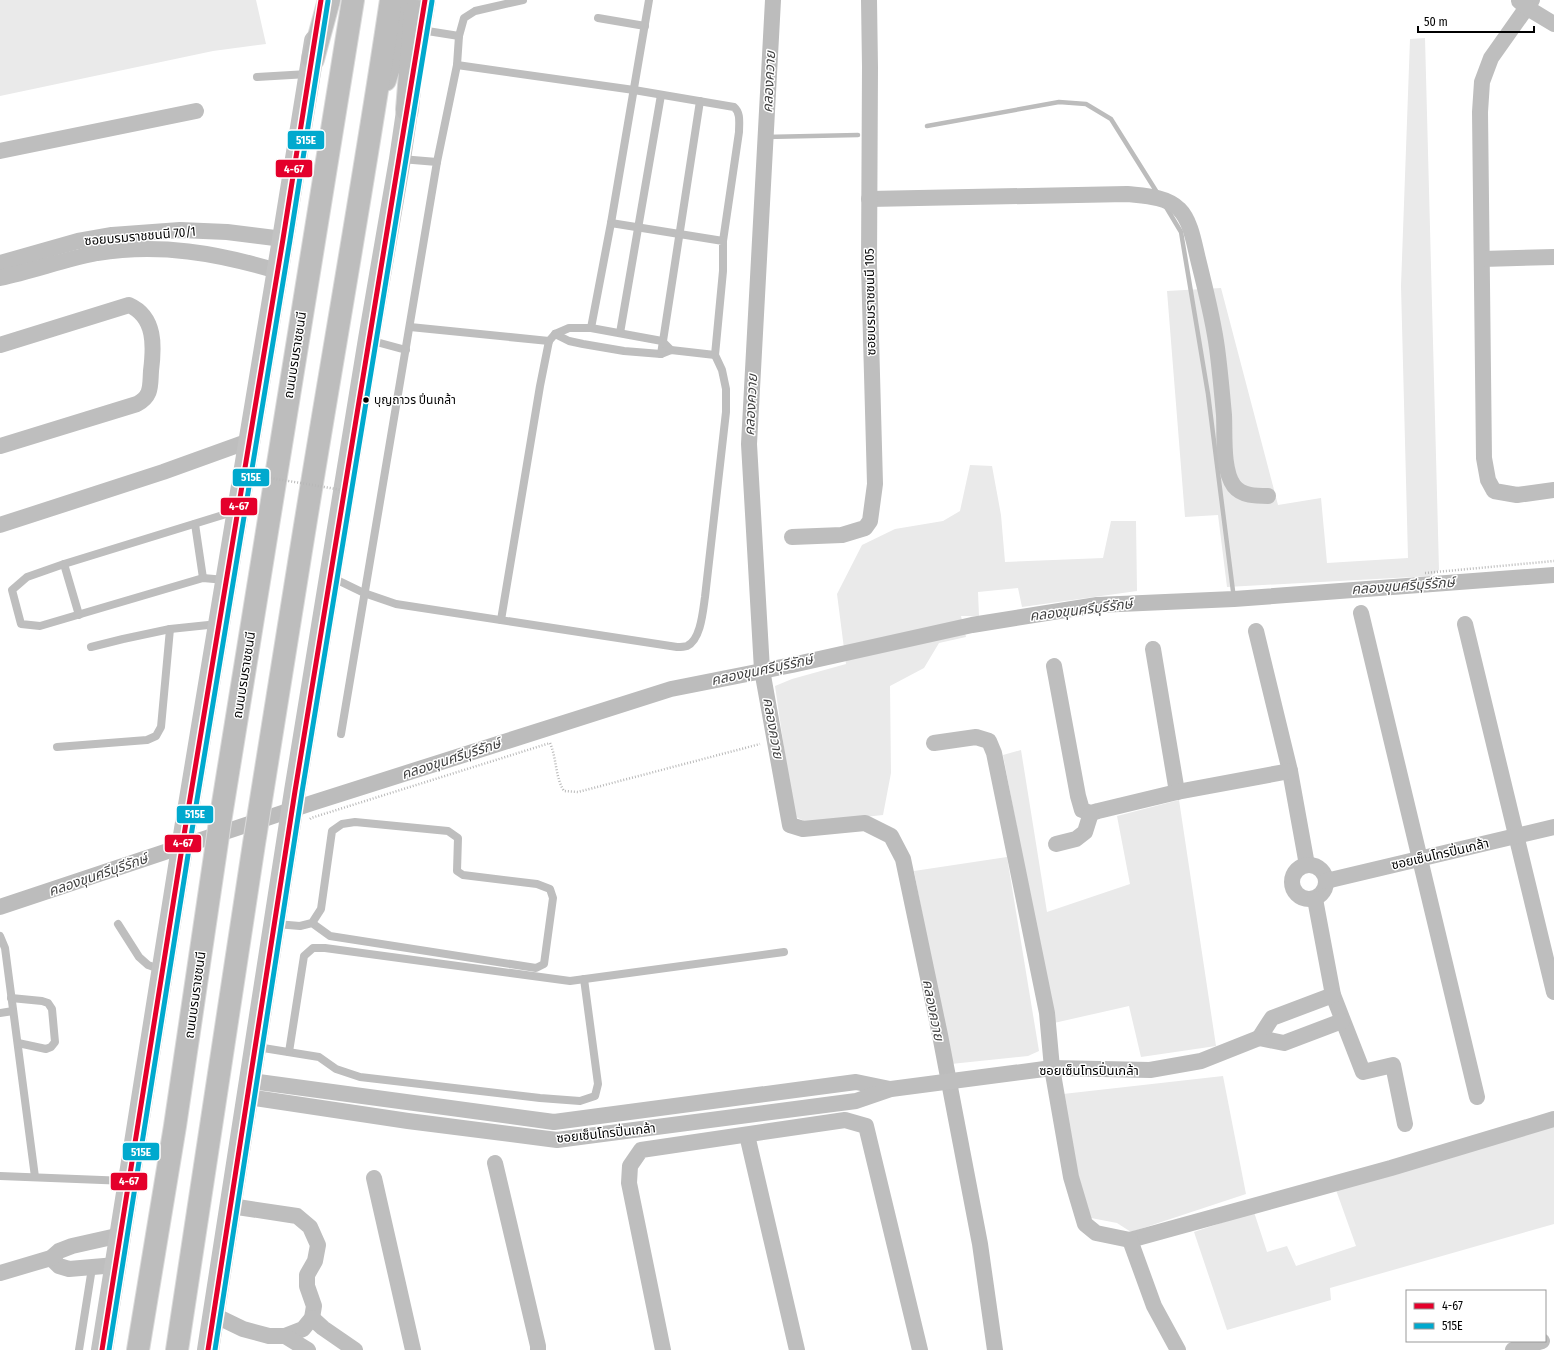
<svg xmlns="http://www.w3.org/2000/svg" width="1554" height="1350" font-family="'Fira Sans Condensed','Noto Sans Thai',sans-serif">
<rect width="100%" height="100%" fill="#fff"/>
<g fill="#eaeaea">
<path d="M0,0H256L266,44L213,51L0,96Z"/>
<path d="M1425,38L1439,570L1431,576L1227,587L1218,515L1185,517L1167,291L1221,288L1278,505L1321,498L1327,563L1408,558L1401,286L1410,39Z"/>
<path d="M970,465L992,466L1001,515L1005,562L1103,558L1111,521H1136L1137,591L1022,607L1018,588L978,592L979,616H961L966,637L939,643L924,668L890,686L891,773L883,815L808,823L794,816L775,686L792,679L846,664L837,594L862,545L895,529L943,521L960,511Z"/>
<path d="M1021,750L1047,912L1130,884L1117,816L1179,800L1216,1046L1141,1057L1129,1006L1054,1023L1003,755Z"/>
<path d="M1007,857L1039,1051L1028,1056L951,1064L914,871Z"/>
<path d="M1223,1076L1246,1194L1131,1232L1117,1223L1091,1218L1076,1169L1063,1094Z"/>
<path d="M1554,1125V1224L1330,1288L1331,1300L1227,1330L1194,1232L1254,1212L1267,1252L1287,1246L1296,1266L1356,1246L1336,1190Z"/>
</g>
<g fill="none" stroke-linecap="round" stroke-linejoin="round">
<g stroke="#bcbcbc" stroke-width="4.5">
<path d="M927,126L1059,102L1086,104L1111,119L1158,194"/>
<path d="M765,137L858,135"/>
<path d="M1166,207L1181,232L1208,394L1234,599"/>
</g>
<g stroke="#bcbcbc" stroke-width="16">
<path d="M773,0L749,444L762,670L790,825L803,829L865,823L891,836L903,859L940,1035L980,1244L995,1350"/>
<path d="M0,907L312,803L671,689L792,665L972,625L1097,605L1234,599L1554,575"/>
</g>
<defs>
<g id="primary">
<path d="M313,59L329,0"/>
<path d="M385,80L396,46L405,0"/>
<path d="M407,110L415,11"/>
</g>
<g id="trunk">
<path d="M138,1350L175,1126L220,822L353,0"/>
<path d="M177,1350C216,1087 256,825 299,563C329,375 363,188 391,0"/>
</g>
</defs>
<use href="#primary" stroke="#dbdbdb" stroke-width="24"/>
<use href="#trunk" stroke="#dbdbdb" stroke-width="24"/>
<g stroke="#b8b8b8" stroke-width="2.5" stroke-dasharray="1 2" stroke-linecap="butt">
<path d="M1425,573L1554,561"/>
<path d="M310,819L311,818L550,743C557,759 555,777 564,791L578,792L760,744"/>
</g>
<g stroke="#bebebe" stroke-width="8">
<path d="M598,18L645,26"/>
<path d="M421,30L459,36"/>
<path d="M457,65L634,90L734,107C741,113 739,123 739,132L723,241"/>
<path d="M257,77L308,74"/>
<path d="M437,162L457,65L459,36L464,18L475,11L523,0"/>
<path d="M410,327L549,341"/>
<path d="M591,328L611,223L649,0"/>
<path d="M620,333L661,95"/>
<path d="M555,334L569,341L583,344L624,351L661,354L671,350L715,355"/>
<path d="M369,340L406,350"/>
<path d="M661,354L700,101"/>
<path d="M195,524L203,578"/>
<path d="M64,564L79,615"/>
<path d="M331,577L364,593L396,604L677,647C680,647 684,647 687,646C701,640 703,610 705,597L726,412V389L722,370L715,355L723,271V241L611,223"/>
<path d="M225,580L203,578L40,626L21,624L12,590L27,577L64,564L236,511"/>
<path d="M501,620L540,386L549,341L555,334L569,328H591L662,341L671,350"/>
<path d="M91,647L123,639L170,629L218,624"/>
<path d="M341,734L437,162L401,159"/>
<path d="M57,747L147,740L156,736L161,727L170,629"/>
<path d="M118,924L139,957L148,965L162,970"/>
<path d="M276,924L300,926L312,923L321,909L332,831L342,824L355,822L448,831L458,838L457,871L463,875L537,884L550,889L553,898L544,964L536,968L330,936L312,923"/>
<path d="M0,936L5,948L35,1177"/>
<path d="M11,998L42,1001L48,1003L52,1009L55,1042L51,1047L46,1049L18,1043"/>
<path d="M0,1013L13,1011"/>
<path d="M257,1047L319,1057L336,1069L360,1077L540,1098L580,1101L595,1096L598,1084L584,979"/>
<path d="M289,1052L304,956L313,948H325L570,981L784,952"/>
<path d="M0,1176L127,1181"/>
<path d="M79,1350L92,1268"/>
</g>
<g stroke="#bebebe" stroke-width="16">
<path d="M1532,0L1491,58L1482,82L1480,112L1484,458L1488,480L1494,491L1517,495L1554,490"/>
<path d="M1519,1L1526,7L1554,24"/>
<path d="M0,151L196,111"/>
<path d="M869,199L1127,194C1144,196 1165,196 1179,209C1191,221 1194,243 1198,259C1205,288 1213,318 1217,348C1220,370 1222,393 1224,415C1225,434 1222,470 1234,486C1242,496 1256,496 1268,496"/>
<path d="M1482,259L1554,257"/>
<path d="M0,263L78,241L112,235L180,230L227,232L283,239"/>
<path d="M0,278C33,271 65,259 97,253C160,243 217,253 277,271"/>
<path d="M0,345L129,305C156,317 154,347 151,371C150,386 152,396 137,404L0,446"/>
<path d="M0,525L163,472L249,441"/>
<path d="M792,537L842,535L865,528L870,521L875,484L869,265L870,67L869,0"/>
<path d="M1361,613L1477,1097"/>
<path d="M1465,624L1554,992"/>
<path d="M1256,631L1290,771L1307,865"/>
<path d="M1153,649L1177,792"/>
<path d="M1054,666L1078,796L1082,810L1091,813L1098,811L1177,792L1290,771"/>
<path d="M934,743L976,737L989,741L994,753L1047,1013L1052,1068L1071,1177L1085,1224L1096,1233L1130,1240L1391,1168L1554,1119"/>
<path d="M1056,844L1076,839L1085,832L1091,813"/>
<circle cx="1309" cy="882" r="17"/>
<path d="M1326,881L1554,827"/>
<path d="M1315,899L1333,995L1363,1072L1393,1065L1405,1124"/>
<path d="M1333,995L1272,1018L1259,1038L1284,1043L1342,1021"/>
<path d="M251,1081L554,1122L856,1082L890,1089"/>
<path d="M248,1097L408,1121L557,1140L856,1101L891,1089L1052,1068L1150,1070L1201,1061L1259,1038"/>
<path d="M747,1135L797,1350"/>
<path d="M495,1163L538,1346V1350"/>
<path d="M374,1178L413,1350"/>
<path d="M1130,1240L1154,1306L1178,1350"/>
<path d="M51,1258L59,1266L69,1269L116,1265"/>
<path d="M0,1273L51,1258L59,1251L72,1246L121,1235"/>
<path d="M214,1315L243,1329L269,1336H285L303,1329L312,1318L314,1306L307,1286V1275L315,1261L318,1245L310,1227L297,1216L231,1206"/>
<path d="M312,1318L323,1328L355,1350"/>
<path d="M285,1336L308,1350"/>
<path d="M663,1350L629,1183L630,1166L641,1150L845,1120L866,1126L920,1350"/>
<path d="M1513,1350L1542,1341"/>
</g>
<g stroke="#c2c2c2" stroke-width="22">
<path d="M419,36L425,0"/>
<path d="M102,1350L185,829L283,239L315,41"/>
<path d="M208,1350L295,791L369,339L400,159L410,91"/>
</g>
<use href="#primary" stroke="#bdbdbd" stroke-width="22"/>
<use href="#trunk" stroke="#bdbdbd" stroke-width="22"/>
<path stroke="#b8b8b8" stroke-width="2.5" stroke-dasharray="1 2" stroke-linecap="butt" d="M235,472L354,492"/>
<defs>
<g id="bus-1">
<path d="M102,1350L185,829L283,239L321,0"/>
<path d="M208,1350L295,791L425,0"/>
</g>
<g id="bus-2">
<path d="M109,1350L192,830L290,240L328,1"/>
<path d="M215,1350L302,792L432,1"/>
</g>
</defs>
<use href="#bus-1" stroke="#fff" stroke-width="8"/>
<use href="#bus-2" stroke="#fff" stroke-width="8"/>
<use href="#bus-1" stroke="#e4002b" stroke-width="5"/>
<use href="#bus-2" stroke="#00a9ce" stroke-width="5"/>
</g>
<circle fill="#000" stroke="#fff" stroke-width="1.5" cx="366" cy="400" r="3.5"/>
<g text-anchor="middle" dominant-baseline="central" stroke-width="3" stroke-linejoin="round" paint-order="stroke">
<g font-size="12" fill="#000" stroke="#fff" text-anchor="start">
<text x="374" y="400">บุญถาวร ปิ่นเกล้า</text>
</g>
<g font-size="13" fill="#000" stroke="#fff">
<text transform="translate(140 236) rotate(-5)">ซอยบรมราชชนนี 70/1</text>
<text transform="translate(870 302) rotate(-91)">ซอยบรมราชชนนี 105</text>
<text transform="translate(295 355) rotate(-81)">ถนนบรมราชชนนี</text>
<text transform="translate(244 675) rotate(-81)">ถนนบรมราชชนนี</text>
<text transform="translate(1440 854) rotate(-13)">ซอยเซ็นโทรปิ่นเกล้า</text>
<text transform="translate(195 995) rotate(-82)">ถนนบรมราชชนนี</text>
<text x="1089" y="1070">ซอยเซ็นโทรปิ่นเกล้า</text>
<text transform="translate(606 1133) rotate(-6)">ซอยเซ็นโทรปิ่นเกล้า</text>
</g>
<g font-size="14" font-style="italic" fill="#414141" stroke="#fff">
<text transform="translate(769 82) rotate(-87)">คลองควาย</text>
<text transform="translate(751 405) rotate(-87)">คลองควาย</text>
<text transform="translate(1403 586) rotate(-4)">คลองขุนศรีบุรีรักษ์</text>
<text transform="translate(1081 610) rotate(-7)">คลองขุนศรีบุรีรักษ์</text>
<text transform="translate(762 670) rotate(-12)">คลองขุนศรีบุรีรักษ์</text>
<text transform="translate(773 728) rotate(80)">คลองควาย</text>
<text transform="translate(451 759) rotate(-18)">คลองขุนศรีบุรีรักษ์</text>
<text transform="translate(98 875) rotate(-19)">คลองขุนศรีบุรีรักษ์</text>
<text transform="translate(933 1010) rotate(79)">คลองควาย</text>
</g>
</g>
<g stroke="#fff" stroke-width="1.5">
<rect x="287" y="130" width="38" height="20" rx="4" fill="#00a9ce"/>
<rect x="275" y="159" width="38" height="19" rx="4" fill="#e4002b"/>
<rect x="232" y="468" width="38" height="19" rx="4" fill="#00a9ce"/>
<rect x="220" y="497" width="38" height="19" rx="4" fill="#e4002b"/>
<rect x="176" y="805" width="38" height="19" rx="4" fill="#00a9ce"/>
<rect x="164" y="834" width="38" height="19" rx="4" fill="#e4002b"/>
<rect x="122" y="1142" width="38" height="19" rx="4" fill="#00a9ce"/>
<rect x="110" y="1172" width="38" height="19" rx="4" fill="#e4002b"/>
</g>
<g font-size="11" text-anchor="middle" font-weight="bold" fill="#fff">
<text x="306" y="144">515E</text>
<text x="294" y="173">4-67</text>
<text x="251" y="481">515E</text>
<text x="239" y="510">4-67</text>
<text x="195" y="818">515E</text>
<text x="183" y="847">4-67</text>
<text x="141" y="1156">515E</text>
<text x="129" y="1185">4-67</text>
</g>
<rect x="1406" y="1290" width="140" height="52" fill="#ffffff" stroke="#999999"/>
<rect x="1414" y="1303" width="20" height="6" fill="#e4002b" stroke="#999999"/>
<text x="1442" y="1310" font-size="12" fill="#000000">4-67</text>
<rect x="1414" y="1323" width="20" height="6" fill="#00a9ce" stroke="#999999"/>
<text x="1442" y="1330" font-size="12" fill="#000000">515E</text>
<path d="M1418 26v6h116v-6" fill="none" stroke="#000000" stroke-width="2"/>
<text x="1424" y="26" font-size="12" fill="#000000" stroke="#ffffff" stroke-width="3" paint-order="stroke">50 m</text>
</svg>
